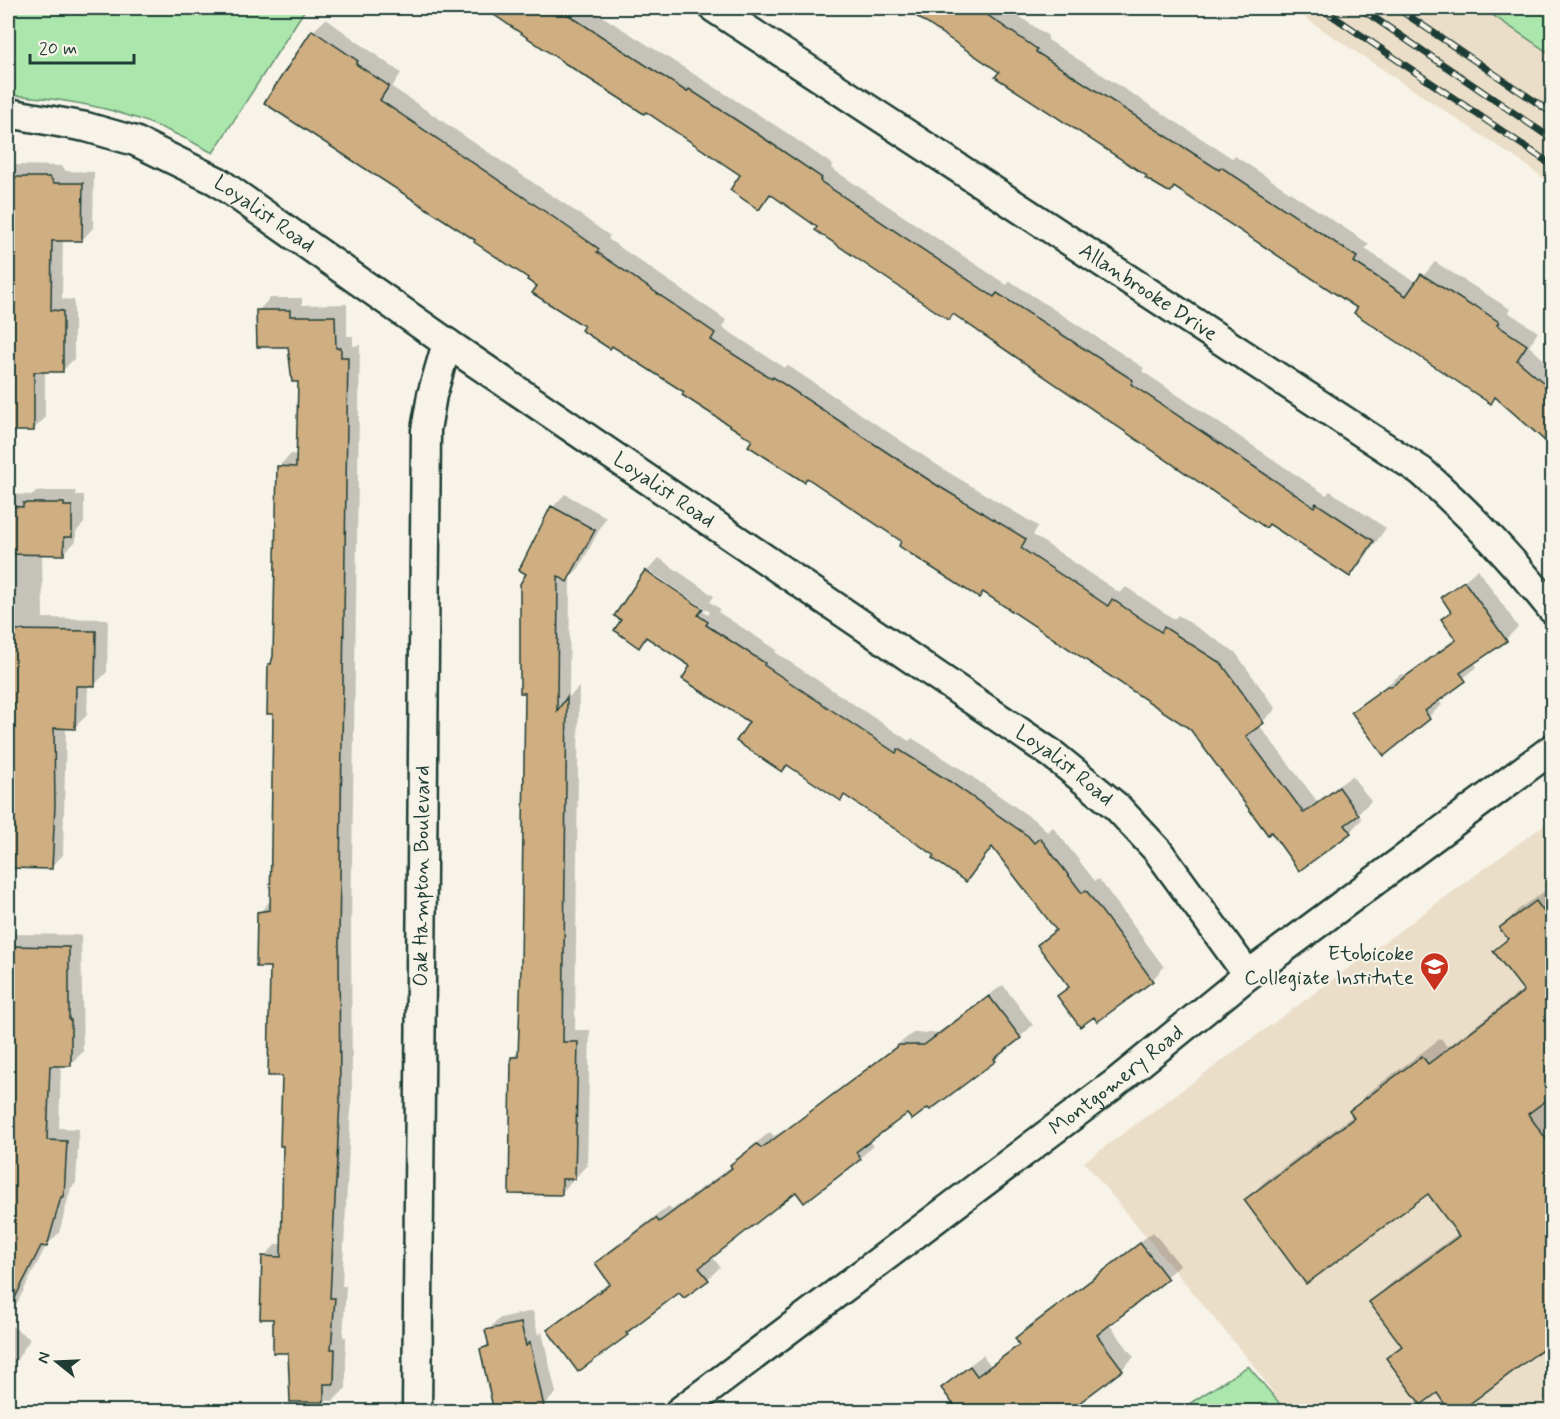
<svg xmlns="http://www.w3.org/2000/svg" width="1560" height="1419" font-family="Mynerve,sans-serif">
<rect width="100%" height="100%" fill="#f7f3e8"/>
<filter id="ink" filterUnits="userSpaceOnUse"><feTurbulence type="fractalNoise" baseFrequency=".0167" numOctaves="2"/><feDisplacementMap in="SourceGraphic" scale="12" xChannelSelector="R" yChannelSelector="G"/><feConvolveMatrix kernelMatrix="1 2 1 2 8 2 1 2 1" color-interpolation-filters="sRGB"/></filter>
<g filter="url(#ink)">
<g fill="#ebdec9">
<path d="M1290,8H1482L1552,55V185L1526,165Z"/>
<path d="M1552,819V1411H1286L1254,1366L1084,1162Z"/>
</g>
<g fill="#abe6ac" stroke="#659270" stroke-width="1.5">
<path d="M8,8H306L213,153C144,114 86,100 8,95Z"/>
<path d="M1482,8H1552V55Z"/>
<path d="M1248,1366L1286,1411H1178L1186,1406Z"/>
</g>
<g fill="#0003">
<path d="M8,8H16L8,15Z"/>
<path d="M487,8H589L778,127L833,165L831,168L1007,285L1010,281L1144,368L1142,371L1326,495L1330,491L1386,528L1362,562L1350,575L772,194L758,208L742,175Z"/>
<path d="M905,8H1007L1048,36V40L1232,158L1235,156L1369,244L1365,249L1417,283L1435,262L1510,309L1508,312L1538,332L1529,346L1552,367V445L1497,396L1491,402L1359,307Z"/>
<path d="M326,19L401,73L392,87L572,209L610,236L608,239L726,320L722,327L785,368L787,365L948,472L1038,526L1033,535L1120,593L1126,587L1174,619L1178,615L1235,652L1276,709L1259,725L1317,801L1352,776L1371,801L1358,814L1362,819L1350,832L1300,869L1191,728L984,591L979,596L686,392L583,329L586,325L530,277L266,103L313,31Z"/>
<path d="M15,165L62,166L66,171L94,172L93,228L82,240L63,239L62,299L74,300V359L62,371H45V418L33,430L8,429V172Z"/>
<path d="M270,298H302V305L347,304V336H353V346L360,345L351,927L352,1088L342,1286H346L343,1337H346V1388L333,1401L291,1400L289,1352L275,1318L264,1257L276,1244H283L284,1074L271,965L259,913L271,900L275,713L269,664L274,660L278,467L291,454L298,455L299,380L289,345L258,311Z"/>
<path d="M37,491H76V495H84V523L76,532V541L63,554L42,553L43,618L108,619L107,672L94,685H88L87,715L74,728L66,727L63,855L51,867H8V494L33,495Z"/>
<path d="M565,494L606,517L579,568L570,577L569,697L579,687L575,1030H590L587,1165L561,1193L512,1058L520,1050L528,573L521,569L553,507Z"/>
<path d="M659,558L714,596L710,602L720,609L718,612L777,650L775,652L909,741L912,738L961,769L1040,824L1047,832L1053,827L1095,881L1099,879L1164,967L1152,980L1094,1014L1059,996L1070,985L1039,945L1057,929L993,847L966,880L937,854L845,794L841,799L788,764L751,722L692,666L648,637L639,646L623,620L616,615L647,570L708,615L710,612L648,570Z"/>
<path d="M1478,569L1518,627L1506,639L1474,662L1477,667L1438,699L1442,705L1385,754L1353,712L1401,674L1406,675L1456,638L1443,619L1452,610L1443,598Z"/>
<path d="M8,886H13V926L8,931Z"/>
<path d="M1552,886V1094L1548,1097L1552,1103V1340L1457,1412L1437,1391L1388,1359L1402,1344L1371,1303L1390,1284L1459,1233L1428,1192L1246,1201L1264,1182L1354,1115L1351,1111L1369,1092L1441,1038L1447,1047L1524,989L1495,951L1508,937L1501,928L1519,909Z"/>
<path d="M10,934L81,935L83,1052L70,1064H61L59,1128L79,1129L76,1183L71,1188L59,1233L46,1246L8,1321V937Z"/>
<path d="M1003,985L1033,1025L995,1060L929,1106L908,1111L869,1140L873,1146L860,1158L796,1190L712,1256L720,1267L708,1279L680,1291L627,1334L549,1330L610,1282L597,1263L609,1251L669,1206L672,1210L732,1166L744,1153L770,1132L774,1136L785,1130L913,1033H937Z"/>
<path d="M1153,1232L1180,1265L1109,1324L1134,1357L1122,1369L1052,1412H940L953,1402L943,1388L956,1376L983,1355L990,1365L1020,1343L1017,1338L1029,1326Z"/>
<path d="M533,1311L538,1335L542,1332L556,1393L543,1406L531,1412H495L482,1349L489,1342L487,1331L500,1318Z"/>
<path d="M8,1323L30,1339L8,1374Z"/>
</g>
<g fill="#cfae82" stroke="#1f3d34" stroke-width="1.5">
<path d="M484,8H558L687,92L689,89L765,139L822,178L820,181L994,297L997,293L1133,380L1131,384L1314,507L1316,503L1374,541L1350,577L1269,524L1266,528L953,314L949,320L871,268L815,230L817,227L770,194L759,210L730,190L740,175L646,112L644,114L566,64Z"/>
<path d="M904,8H977L1037,49L1036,52L1219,170L1221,167L1357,257L1354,262L1406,296L1421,274L1473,307L1474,305L1499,322L1497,325L1527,345L1517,360L1552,390V447L1495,397L1491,404L1354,313L1357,308L1174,187L1171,192L1167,191L1145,178L1147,176L995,77L999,72Z"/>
<path d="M312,30L358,61L356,64L389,86L380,100L559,221L599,249L597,252L715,333L711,340L772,379L773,377L935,484L1026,539L1021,548L1108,606L1112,599L1161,632L1164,627L1222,664L1264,723L1246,736L1304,813L1339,787L1359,815L1345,825L1351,833L1299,871L1271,832L1268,835L1190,729L983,592L979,598L920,560L899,546L901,541L807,478L804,482L748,446L752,440L682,395L684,392L612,346L610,349L581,330L584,326L532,293L537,286L527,280L528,278L474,242L475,240L264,103Z"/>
<path d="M8,177H50L54,183H83L82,241H52L51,310L63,311V372H34V431H8Z"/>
<path d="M256,310H290V316H335L336,348H341V357H348L339,940L340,1101L330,1298H335L331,1349H335L334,1384H324V1402H290L288,1353H273V1319H260L262,1256L281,1257L283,1146H280L282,1076H268L270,967H256L257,912L270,910L273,714H267L268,664H271L273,656L277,466L296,467L298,382H292L288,347H257Z"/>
<path d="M23,503H64V506H72V537H64V555L8,554V506L23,507Z"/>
<path d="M551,506L595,530L567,582L558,576L557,711L567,697L563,1042H578L575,1179H562V1195L509,1194L511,1057H518L521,966L525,693H520V584L526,574L519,570Z"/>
<path d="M645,570L703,609L698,615L708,622L706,625L765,663L764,665L896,753L898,749L949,781L1028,836L1034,843L1040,838L1082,893L1086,890L1153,981L1097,1022L1094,1017L1080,1027L1057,996L1069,987L1037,945L1056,930L992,847L966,882L932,858L934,855L844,795L841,801L787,765L782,772L736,741L749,722L682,679L690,666L646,637L639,648L614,630L621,620L614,616Z"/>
<path d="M1464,581L1507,641L1460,673L1466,681L1425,711L1430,719L1384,756L1351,712L1387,686H1392L1456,640L1441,619L1451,612L1441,597Z"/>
<path d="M8,630L96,631L95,686H76L75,729L54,728L55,805L52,869L8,868Z"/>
<path d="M1536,901L1552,923V1096L1528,1114L1552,1147V1342L1459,1412H1450L1437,1393L1421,1405L1386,1358L1402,1346L1369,1302L1459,1236L1428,1194L1306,1284L1244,1200L1354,1118L1349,1111L1422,1056L1428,1064L1524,991L1493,951L1508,939L1499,928Z"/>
<path d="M8,946L69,947V1020H71V1066H50L47,1140L67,1141L64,1197H61L47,1247L41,1246L8,1312Z"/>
<path d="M989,996L1021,1038L994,1059L996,1061L930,1110L928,1108L912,1120L907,1114L856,1152L861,1159L804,1203L796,1192L699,1268L709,1280L684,1298L679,1293L626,1333L628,1335L578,1372L547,1330L610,1284L595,1263L656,1218L659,1222L732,1168L730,1165L757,1144L761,1148L770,1142L899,1045H924Z"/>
<path d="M1140,1243L1168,1279L1097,1335L1123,1370L1067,1412H959L941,1388L970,1366L977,1376L1019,1345L1015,1338Z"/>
<path d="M521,1323L526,1346L530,1342L544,1407L523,1412H494L480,1349L489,1346L485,1330Z"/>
</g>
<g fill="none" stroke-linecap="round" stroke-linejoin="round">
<defs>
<g id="minor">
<path id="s1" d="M714,8L1421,471C1470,514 1512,559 1552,609"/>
<path id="s2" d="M8,113L86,127L135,141L217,181L447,343L1052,754L1117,807L1158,851L1248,975"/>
<path id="s3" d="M417,1412L426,430L432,395L447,343"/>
<path id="s4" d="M679,1412L1113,1085L1248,975L1552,749"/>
</g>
</defs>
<use href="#minor" stroke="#1f3d34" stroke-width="33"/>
<use href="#minor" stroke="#f7f3e8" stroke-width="28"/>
<defs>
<g id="rail">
<path d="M1321,8L1552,165"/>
<path d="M1360,8L1552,139"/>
<path d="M1397,8L1552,113"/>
</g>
</defs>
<use href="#rail" stroke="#1f3d34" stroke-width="7"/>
<use href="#rail" stroke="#f7f3e8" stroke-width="4.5" stroke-dasharray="14" stroke-linecap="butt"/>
</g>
</g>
<defs>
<symbol id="school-pin" viewBox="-11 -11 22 30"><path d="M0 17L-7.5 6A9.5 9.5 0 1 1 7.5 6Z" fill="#c8321e" stroke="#f7f3e8"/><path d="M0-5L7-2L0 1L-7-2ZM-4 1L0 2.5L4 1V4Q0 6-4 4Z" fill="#fff"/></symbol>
</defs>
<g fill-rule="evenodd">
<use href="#school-pin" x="1418" y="950" width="33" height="45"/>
</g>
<g text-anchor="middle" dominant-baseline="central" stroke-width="4.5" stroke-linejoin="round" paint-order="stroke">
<g font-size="21" fill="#1f3d34" stroke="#f7f3e8">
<text stroke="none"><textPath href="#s2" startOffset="279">Loyalist Road</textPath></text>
<text stroke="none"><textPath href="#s1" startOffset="519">Allanbrooke Drive</textPath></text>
<text stroke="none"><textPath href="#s2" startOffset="765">Loyalist Road</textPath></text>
<text stroke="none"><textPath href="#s2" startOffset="1251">Loyalist Road</textPath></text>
<text stroke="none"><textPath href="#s3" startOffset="536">Oak Hampton Boulevard</textPath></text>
<text stroke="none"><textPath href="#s4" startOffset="549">Montgomery Road</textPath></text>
</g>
<g font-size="21" fill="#1f3d34" stroke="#f7f3e8" text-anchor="end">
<text x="1414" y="954">Etobicoke<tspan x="1414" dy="24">Collegiate Institute</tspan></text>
</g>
</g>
<rect width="1560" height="1419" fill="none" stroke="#f7f3e8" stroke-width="30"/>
<rect x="15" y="15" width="1530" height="1389" fill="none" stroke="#1f3d34" stroke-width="2" filter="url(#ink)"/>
<g transform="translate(57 1362) rotate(288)" stroke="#f7f3e8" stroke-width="4.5" paint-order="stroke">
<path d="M0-4.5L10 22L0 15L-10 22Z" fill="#1f3d34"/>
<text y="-9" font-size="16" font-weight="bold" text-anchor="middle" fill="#1f3d34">N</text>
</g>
<path d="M30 54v9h104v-9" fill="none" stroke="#1f3d34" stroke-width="3"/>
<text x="39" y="54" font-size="18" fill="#1f3d34" stroke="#f7f3e8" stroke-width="4.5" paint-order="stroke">20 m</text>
</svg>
